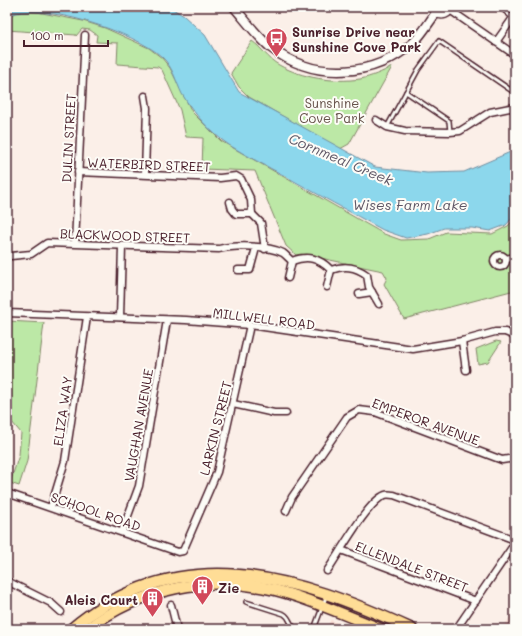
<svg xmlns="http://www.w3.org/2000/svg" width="522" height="636" font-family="Mali,sans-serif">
<rect width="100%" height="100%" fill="#fbefe8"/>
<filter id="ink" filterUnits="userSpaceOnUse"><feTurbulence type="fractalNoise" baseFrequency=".025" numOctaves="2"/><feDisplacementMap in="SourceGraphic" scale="8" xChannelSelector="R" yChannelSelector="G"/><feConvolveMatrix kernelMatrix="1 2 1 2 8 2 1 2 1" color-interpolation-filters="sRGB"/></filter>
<g filter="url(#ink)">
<g fill="#f9dfd6">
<path d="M515,610V629H502Z"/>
<path d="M331,620L352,629H325Z"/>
</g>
<g fill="#bce8a6" stroke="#838468">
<path d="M19,11L37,12L83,21L105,28L149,48L162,58L170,68L192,112L221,141L384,234L401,240L429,239L446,232L492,234L508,226L515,218V290L404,319L384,284L387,278L383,271L301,254L296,255L286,246L255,171L202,169L203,138L186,137L180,110L162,70L158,67L117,64L118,43L96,42L97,35L90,30L82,29L76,36V35L7,30V17Z"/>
<path d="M252,41C262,48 268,59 279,65C302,78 334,83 360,79C371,77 382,72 392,67L349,144L340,149L249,97L239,87L231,73Z"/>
<path d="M7,321L44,323L27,461L19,486L10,483L19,455L21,433L7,416Z"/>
<path d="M496,341L501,342L488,362L478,364L476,349Z"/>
</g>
<path fill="#8cd7ec" stroke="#728d9f" d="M7,7H170L184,16L205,35L239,92L375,167L427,173L464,172L515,150V215L506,225L490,231L472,228H444L428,234L406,238L383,230C350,212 317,194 285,176C266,166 247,156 229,145C210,132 194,114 182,94C176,82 173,67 162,57C137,33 38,0 7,16Z"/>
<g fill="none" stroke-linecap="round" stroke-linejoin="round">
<defs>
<g id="service">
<path d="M500,7L513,18"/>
<path d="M406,92L449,121L450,132"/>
<path d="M387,127L418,70L439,41L515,93"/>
<path d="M246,602L284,614C291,618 289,625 296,629"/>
<path d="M314,629L326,597"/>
</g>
<g id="minor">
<path d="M450,10L515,55"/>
<path d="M496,42L515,15"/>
<path d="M145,96L147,108L145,174"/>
<path d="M376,120L387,127L405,131L450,132L460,131L490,112L515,107"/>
<path d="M78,172L220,178L236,176L241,179L251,200L252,214L261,223L265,249"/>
<path d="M230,202L232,209L236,214H252"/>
<path d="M75,243L85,35"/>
<circle cx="500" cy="261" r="6"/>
<path d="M11,256L31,254L47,243L219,249C235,245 267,245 283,253C286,255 289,259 292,261C308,255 319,258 331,270C344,265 355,266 367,275L369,287L379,304"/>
<path d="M506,259L515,257"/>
<path d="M238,270H250L256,248"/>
<path d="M288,278L292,261"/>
<path d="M327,287L331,270"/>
<path d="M359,294L372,292"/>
<path d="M7,313L186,320L250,325L413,349L462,341L495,332H505L515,336"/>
<path d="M120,317L122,247"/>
<path d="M462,341L466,370"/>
<path d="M233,404L274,413H286"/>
<path d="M7,493L178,552L183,551L217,472L250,325"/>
<path d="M51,507L65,461L87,317"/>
<path d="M286,511L292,497L347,417L359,410L375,412L502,460L515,458"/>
<path d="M122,532L139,486L167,320"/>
<path d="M341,550L476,601"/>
<path d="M327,571C339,554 368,501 385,495C388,494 391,495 394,495L515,540"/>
<path d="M7,581L51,603L61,612"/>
<path d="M171,605L177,629"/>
<path d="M459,625L515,543"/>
</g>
<g id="tertiary">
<path d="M234,7C246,21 257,36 271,48C314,81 374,78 414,42C423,33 429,22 436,13"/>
<path d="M433,7L436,13C443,16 448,14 451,7"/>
</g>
<g id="primary">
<path d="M71,629C180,538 296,576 412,629"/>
<path d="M87,629C141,588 209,574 275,590C311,599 346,616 381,629"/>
</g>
</defs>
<use href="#service" stroke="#4a1f2b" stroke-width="6"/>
<use href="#minor" stroke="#4a1f2b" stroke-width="9"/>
<use href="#tertiary" stroke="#4a1f2b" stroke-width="11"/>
<use href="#primary" stroke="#4a1f2b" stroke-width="13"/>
<use href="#service" stroke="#fdfcf7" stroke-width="3"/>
<use href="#minor" stroke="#fdfcf7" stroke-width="6"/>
<use href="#tertiary" stroke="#fdfcf7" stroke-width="8"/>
<use href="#primary" stroke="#ffdd96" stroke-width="10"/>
</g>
</g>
<defs>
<symbol id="bus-pin" viewBox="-11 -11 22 30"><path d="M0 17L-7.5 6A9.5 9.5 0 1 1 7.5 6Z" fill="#d1495b" stroke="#fdfcf7"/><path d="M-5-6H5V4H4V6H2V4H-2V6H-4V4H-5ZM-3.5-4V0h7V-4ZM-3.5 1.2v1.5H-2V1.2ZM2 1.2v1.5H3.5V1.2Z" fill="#fff"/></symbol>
<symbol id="building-pin" viewBox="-11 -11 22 30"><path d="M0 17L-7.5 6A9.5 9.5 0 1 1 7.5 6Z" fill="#d1495b" stroke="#fdfcf7"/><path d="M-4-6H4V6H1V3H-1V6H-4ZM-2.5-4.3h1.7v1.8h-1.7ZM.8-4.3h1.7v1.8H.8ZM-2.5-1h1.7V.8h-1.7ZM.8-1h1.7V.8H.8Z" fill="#fff"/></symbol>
</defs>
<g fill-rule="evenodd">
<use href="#bus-pin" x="264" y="26" width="25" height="34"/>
<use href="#building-pin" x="190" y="574" width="25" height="34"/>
<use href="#building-pin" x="140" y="586" width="25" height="34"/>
</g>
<g text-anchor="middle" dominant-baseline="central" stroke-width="4" stroke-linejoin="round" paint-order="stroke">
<g font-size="13" font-weight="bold" fill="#4a1f2b" stroke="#fdfcf7" text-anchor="start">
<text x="292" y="31">Sunrise Drive near<tspan x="292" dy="15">Sunshine Cove Park</tspan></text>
<text x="218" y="587">Zie</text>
<text x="138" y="599" text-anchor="end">Aleis Court</text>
</g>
<g font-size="13" fill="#66514a" stroke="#fdfcf7">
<text x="332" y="102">Sunshine<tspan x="332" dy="15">Cove Park</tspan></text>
</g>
<g font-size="13" fill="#4a1f2b" stroke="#fdfcf7">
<text transform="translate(68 138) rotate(-87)">DULIN STREET</text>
<text transform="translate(149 164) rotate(2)">WATERBIRD STREET</text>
<text transform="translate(125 235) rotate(2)">BLACKWOOD STREET</text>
<text transform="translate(264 318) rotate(7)">MILLWELL ROAD</text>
<text transform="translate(62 411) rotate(-82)">ELIZA WAY</text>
<text transform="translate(426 421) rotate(20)">EMPEROR AVENUE</text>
<text transform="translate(138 425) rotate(-80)">VAUGHAN AVENUE</text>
<text transform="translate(215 428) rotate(-76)">LARKIN STREET</text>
<text transform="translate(96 511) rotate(19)">SCHOOL ROAD</text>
<text transform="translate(412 566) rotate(21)">ELLENDALE STREET</text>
</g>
<g font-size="14" font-style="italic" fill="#5e5665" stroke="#fdfcf7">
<text transform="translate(341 159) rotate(23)">Cornmeal Creek</text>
<text x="410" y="204">Wises Farm Lake</text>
</g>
</g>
<rect width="522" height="636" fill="none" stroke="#fdfcf7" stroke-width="24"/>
<rect x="12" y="12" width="498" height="612" fill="none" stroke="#4a1f2b" stroke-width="1.5" filter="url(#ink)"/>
<path d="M24 40v6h84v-6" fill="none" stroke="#4a1f2b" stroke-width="2"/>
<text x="30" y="40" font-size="12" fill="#4a1f2b" stroke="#fdfcf7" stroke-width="3" paint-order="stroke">100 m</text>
</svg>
